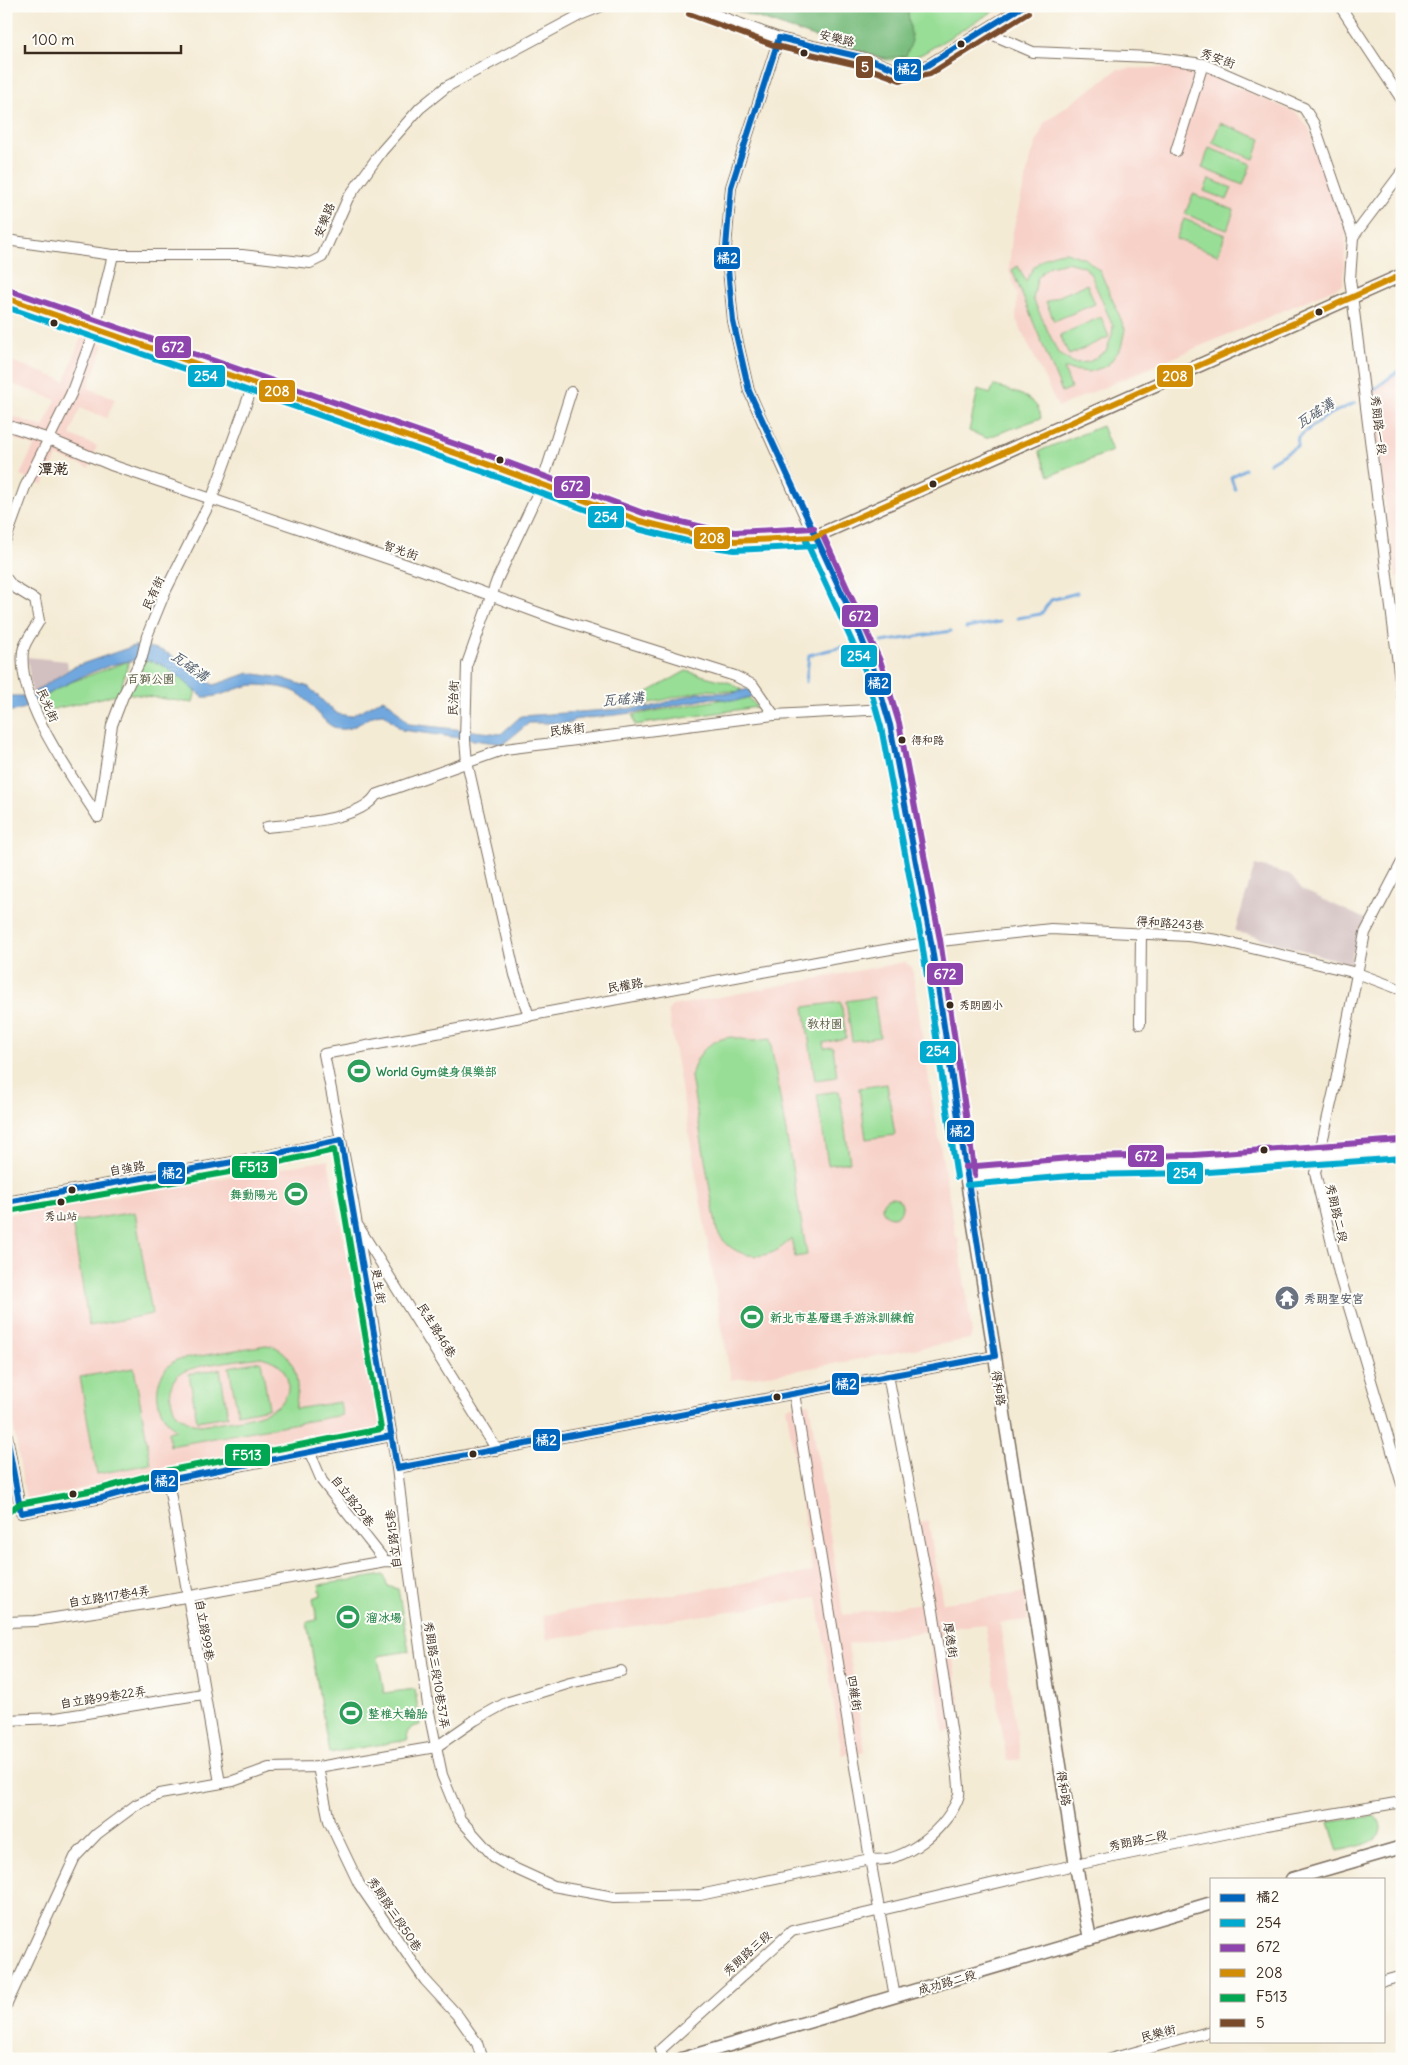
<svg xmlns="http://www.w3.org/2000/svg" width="1408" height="2065" font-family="Delius,'LXGW WenKai TC',sans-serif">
<rect width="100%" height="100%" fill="#fdfcf7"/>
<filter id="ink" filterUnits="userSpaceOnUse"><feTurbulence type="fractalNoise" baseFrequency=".02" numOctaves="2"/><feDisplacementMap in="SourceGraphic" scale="10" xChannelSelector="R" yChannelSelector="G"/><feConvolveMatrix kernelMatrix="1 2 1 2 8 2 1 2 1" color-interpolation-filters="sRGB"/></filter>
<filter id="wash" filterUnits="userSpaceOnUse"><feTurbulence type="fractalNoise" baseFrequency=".0096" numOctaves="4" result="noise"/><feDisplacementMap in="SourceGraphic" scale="20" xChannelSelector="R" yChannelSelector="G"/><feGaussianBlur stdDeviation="1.12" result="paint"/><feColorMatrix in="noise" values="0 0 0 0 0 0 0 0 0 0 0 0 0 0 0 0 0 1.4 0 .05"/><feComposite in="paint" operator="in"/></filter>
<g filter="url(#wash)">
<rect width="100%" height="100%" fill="#f4ebd5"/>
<g fill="#f7d1c8">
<path d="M1174,67L1204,73L1297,113L1309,128L1346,233L1343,285L1058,407L1016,319L1017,295L1009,270L1012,235L1031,156L1044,123L1118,69Z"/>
<path d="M81,337L104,345L88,388L115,399L107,418L80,408L70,435L97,446L89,468L57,456L43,485L20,475L34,446L6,436V414L43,427L56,400L6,382V359L65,381Z"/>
<path d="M1402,368V574L1396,577L1370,393Z"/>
<path d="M904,962L912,967L928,1074L956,1237H958L972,1333L970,1339L788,1372L731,1380L668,1011L672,1006Z"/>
<path d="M328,1160L381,1428L26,1500L6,1382V1215Z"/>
<path d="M809,1403L843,1615L922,1603L908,1525L928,1521L943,1603L1024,1593L1028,1620L1000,1623L1021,1759L1007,1761L985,1624L948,1628L964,1729L944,1732L928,1631L848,1644L865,1752L842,1755L817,1597L547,1640L543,1615L813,1572L786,1407Z"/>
</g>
<g fill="#d2bfc0">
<path d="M27,657L67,661L68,669L32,694Z"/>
<path d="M1255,865L1289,874L1303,890L1367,920L1353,952L1351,964L1235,931Z"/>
</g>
<g fill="#98de96" stroke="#6a845a" fill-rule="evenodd">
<path d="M723,6H1002L922,54L907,59L887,60Z"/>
<path d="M1220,123L1261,139L1254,159L1212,143Z"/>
<path d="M1209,148L1251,164L1243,185L1202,168Z"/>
<path d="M1209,179L1232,188L1227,200L1204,191Z"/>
<path d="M1193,194L1234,210L1227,230L1185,214Z"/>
<path d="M1184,219L1225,235L1218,255L1176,239Z"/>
<path d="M1066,252L1086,259L1100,271L1125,329L1121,348L1107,366L1089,372L1064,369L1071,388L1062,392L1012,270L1018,266L1026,282C1032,264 1047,253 1066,252ZM1067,262L1085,267L1091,275L1113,326L1112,335L1106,351L1089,362L1073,363L1058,353L1033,299L1037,279L1043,271L1050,266Z"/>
<path d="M1087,284L1095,304L1054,321L1046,302Z"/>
<path d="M1101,317L1109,337L1069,355L1060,335Z"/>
<path d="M994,385C1012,392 1039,396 1041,418L986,438L969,431L978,389L990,394Z"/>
<path d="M1102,426L1112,451L1049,476L1039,451Z"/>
<path d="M142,654L177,668L197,685L193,703L125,693Z"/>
<path d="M129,661L119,694L41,712L37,702L63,685Z"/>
<path d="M686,671L731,683L745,692L705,690L655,702L630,706L639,697Z"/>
<path d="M746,695L757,707L635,725L633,715Z"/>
<path d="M874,997L880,1037L852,1041L846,1001Z"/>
<path d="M841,1002L846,1038L823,1043L824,1048L833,1047L837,1077L815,1080L804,1007Z"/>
<path d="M731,1037L753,1041L770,1039L807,1255L795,1257L791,1238C771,1264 733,1261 717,1231L691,1077C696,1054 708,1040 731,1037Z"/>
<path d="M887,1084L895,1135L866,1139L859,1088Z"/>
<path d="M839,1091L850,1162L828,1165L817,1094Z"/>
<circle cx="892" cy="1207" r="10"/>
<path d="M135,1212L152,1314L89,1326L72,1222Z"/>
<path d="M266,1345C296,1347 301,1386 295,1409L340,1402L342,1415L170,1446L168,1432L176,1430C153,1412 150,1376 176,1360ZM261,1357C273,1360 283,1365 287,1378C298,1419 227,1420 201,1425L192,1424L176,1414C171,1403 167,1388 176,1377C186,1364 244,1360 261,1357Z"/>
<path d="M261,1361L269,1408L238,1414L229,1367Z"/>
<path d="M134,1368L151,1464L97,1474L80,1377Z"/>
<path d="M220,1369L228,1416L197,1421L189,1374Z"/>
<path d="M384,1575L387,1586L398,1589L409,1651L378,1656L384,1693L415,1689L420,1725L412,1727L407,1733L408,1740L329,1753L307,1622L317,1620L313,1598L321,1595L319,1585Z"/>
<path d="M1374,1816C1379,1819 1381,1823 1381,1829C1382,1844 1349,1848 1338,1851L1329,1822Z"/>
</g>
<path fill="#7abd7f" stroke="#5a744e" d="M723,6H907L912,41L906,56L885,58L868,55Z"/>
<path fill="#70a7de" stroke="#56687e" d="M134,646C179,647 179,669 214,685L249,673L282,678L309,687L325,703L338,714L344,715L351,716L383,699L392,705L409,724L501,734L521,716L650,707L698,693H733L752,688L756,695L736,701L712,698L648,711L573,720L572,723H529L503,744L402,730L384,714C367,713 356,732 339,729C324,726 314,706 302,696C291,687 273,686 258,685C239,684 221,699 203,697C189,686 175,672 160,664C130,649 71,681 45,696C33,703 21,713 6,711V696H28L73,667Z"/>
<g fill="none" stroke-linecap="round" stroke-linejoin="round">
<g stroke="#70a7de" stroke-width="3">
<path d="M1371,392L1402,368"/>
<path d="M1269,463L1297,446L1298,437L1328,415L1355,403"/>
<path d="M1235,489L1231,477L1245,469"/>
<path d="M1018,618L1041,614L1051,600L1077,593"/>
<path d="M966,628L1000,622"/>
<path d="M882,642L951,631"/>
<path d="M806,682L809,655L846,646"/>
</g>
</g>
</g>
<g filter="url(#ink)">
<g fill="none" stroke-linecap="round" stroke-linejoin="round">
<defs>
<g id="minor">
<path d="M692,6L779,38L865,58L900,71L926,66L1023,6"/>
<path d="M1340,6L1402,100"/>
<path d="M984,31L1033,52L1150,57L1203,64L1304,108L1314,124L1353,237"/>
<path d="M779,38L731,187L726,248L733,321L749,391L814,537"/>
<path d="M1176,151L1203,64"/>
<path d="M1402,172L1353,237L1350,279L1402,696"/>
<path d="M6,240L113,255H242L310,263L322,257L348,198L382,151L420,108L446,87L468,75L580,15L602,6"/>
<path d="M6,425L49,439L111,465L422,570L558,620L735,676L753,685L774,715"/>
<path d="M6,539L25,487L71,394L95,329L113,255"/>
<path d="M6,578L12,586L35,600L39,621C35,629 24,642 23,651C17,702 71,775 98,817"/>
<path d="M98,817L112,725L123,696L142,657L147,636L165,592L212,498L253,385"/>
<path d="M267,827C294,824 361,820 376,795L505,749L774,715L886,709"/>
<path d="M1402,862L1365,933L1335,1086L1315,1173L1340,1277L1402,1484"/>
<path d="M529,1016L515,975L467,762L465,740L467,664L497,580L542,484L571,392"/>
<path d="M1140,1024L1141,933"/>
<path d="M6,1202L250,1159L341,1140"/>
<path d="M358,1226L497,1450"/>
<path d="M888,1375L934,1616L958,1775C958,1781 960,1789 959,1795C950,1826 903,1866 870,1859L700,1895L614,1897L553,1886L505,1864L495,1858L460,1819L442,1775L429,1712L408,1562L397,1468L353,1201L324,1054L827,960L931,942L1051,929L1188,936L1218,940L1357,973L1402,990"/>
<path d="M794,1393L870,1859L895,1997"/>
<path d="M6,1430L21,1513L102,1498L168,1480L391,1436"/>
<path d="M310,1453L322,1481L385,1561"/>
<path d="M397,1468L995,1356"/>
<path d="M168,1480L220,1783"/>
<path d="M6,1622L35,1621L152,1603L385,1561L408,1562"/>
<path d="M6,1720L56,1718L203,1694"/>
<path d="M318,1767L329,1821L359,1884L425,1980L458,2016L477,2043L482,2059"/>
<path d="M1384,1981L1402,1976"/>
<path d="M6,2006L75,1857L97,1834L136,1805L160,1794L233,1781L269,1768L318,1767L436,1747L475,1720L506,1703L570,1683L621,1671"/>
<path d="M663,2059L660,2050L792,1931L1042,1872L1267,1825L1402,1802"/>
<path d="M1110,2059L1212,2031"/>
</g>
<g id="tertiary">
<path d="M6,298L193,364L487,464L640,521L709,538L735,541L814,537L1402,275"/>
<path d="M814,537L873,667L890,725L911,829L1076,1866L1090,1939"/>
<path d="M966,1176L1082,1166L1194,1164L1402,1149"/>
<path d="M1292,1879L1402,1847"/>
<path d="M682,2059L1212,1903"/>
</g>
</defs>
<use href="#minor" stroke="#7c6e5e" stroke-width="12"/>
<use href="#tertiary" stroke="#7c6e5e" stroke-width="15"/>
<use href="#minor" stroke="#fff" stroke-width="10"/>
<use href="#tertiary" stroke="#fff" stroke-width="12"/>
<defs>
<g id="bus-1">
<path d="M779,38L731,187L726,248L733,321L749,391L856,624L873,667L890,725L931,942L995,1356"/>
<path d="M779,38L865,58L900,71L926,66L1023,6"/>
<path d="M6,1202L250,1159L341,1140L397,1468"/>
<path d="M6,1431L21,1513L102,1498L168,1480L391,1436"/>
<path d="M397,1468L995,1356"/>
</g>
<g id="bus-2">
<path d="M6,307L484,472L638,529L707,546L734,550L814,546"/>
<path d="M806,541L865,670L881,727L922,943L957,1177"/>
<path d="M967,1185L1082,1175L1195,1173L1402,1158"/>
</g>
<g id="bus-3">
<path d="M9,290L490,456L643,513L711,529L735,532L814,528"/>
<path d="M822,533L881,663L899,723L940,940L975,1175"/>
<path d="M965,1167L1081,1157L1194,1155L1401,1140"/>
</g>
<path id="bus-4" d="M6,298L487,464L640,521L709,538L735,541L814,537L1402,275"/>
<path id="bus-5" d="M6,1514L19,1504L100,1489L166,1471L381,1429L334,1150L252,1168L8,1211"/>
<path id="bus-6" d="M689,14L776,46L862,66L900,80L930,74L1028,13"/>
</defs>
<use href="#bus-1" stroke="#fdfcf7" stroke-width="10"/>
<use href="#bus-2" stroke="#fdfcf7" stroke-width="10"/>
<use href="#bus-3" stroke="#fdfcf7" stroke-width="10"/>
<use href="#bus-4" stroke="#fdfcf7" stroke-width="10"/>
<use href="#bus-5" stroke="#fdfcf7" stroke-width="10"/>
<use href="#bus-6" stroke="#fdfcf7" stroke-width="10"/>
<use href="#bus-1" stroke="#0065bd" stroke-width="6"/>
<use href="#bus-2" stroke="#00a9ce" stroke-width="6"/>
<use href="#bus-3" stroke="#8e44ad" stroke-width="6"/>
<use href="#bus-4" stroke="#d18d06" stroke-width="6"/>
<use href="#bus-5" stroke="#00a651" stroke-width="6"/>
<use href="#bus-6" stroke="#7a4b2a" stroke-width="6"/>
</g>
</g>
<defs>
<symbol id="stadium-disc" viewBox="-11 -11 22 22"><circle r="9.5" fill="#2e9e5b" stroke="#fdfcf7"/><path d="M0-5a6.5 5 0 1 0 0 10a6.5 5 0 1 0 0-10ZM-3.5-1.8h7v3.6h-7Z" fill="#fff"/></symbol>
<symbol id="temple-disc" viewBox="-11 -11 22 22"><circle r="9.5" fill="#6b7280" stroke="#fdfcf7"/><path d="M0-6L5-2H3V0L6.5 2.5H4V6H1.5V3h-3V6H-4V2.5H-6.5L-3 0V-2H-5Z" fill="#fff"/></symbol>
</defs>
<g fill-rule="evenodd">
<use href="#stadium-disc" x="345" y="1057" width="28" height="28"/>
<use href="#stadium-disc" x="282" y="1180" width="28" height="28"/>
<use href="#temple-disc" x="1273" y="1284" width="28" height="28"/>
<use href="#stadium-disc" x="738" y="1303" width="28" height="28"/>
<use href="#stadium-disc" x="334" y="1603" width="28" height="28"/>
<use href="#stadium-disc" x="337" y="1699" width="28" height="28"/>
</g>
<g fill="#3b2a1e" stroke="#fdfcf7" stroke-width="2">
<circle cx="961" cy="44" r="4.5"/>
<circle cx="804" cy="53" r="4.5"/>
<circle cx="1319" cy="312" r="4.5"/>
<circle cx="54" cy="323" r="4.5"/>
<circle cx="500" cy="460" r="4.5"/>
<circle cx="933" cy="484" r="4.5"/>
<circle cx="902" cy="740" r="4.5"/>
<circle cx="950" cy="1005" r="4.5"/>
<circle cx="1264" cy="1150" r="4.5"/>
<circle cx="72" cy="1190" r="4.5"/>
<circle cx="61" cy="1202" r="4.5"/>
<circle cx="777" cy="1397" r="4.5"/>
<circle cx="473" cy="1454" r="4.5"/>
<circle cx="73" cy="1494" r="4.5"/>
</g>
<g text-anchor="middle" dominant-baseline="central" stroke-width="4" stroke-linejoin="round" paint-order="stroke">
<g font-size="11" fill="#3b2a1e" stroke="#fdfcf7" text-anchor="start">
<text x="911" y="740">得和路</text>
<text x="959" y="1005">秀朗國小</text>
<text x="61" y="1216" text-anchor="middle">秀山站</text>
</g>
<g font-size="12" fill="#3b2a1e" stroke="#fdfcf7">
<text transform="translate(837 38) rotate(13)">安樂路</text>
<text transform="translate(1218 58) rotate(20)">秀安街</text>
<text transform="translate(324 220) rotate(-68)">安樂路</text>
<text transform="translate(1379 425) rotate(83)">秀朗路一段</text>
<text transform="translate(401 550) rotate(19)">智光街</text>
<text transform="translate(153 593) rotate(-65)">民有街</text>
<text transform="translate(453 698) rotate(-88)">民治街</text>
<text transform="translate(48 705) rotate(66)">民光街</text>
<text transform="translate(567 729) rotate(-7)">民族街</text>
<text transform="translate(1170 923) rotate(4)">得和路243巷</text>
<text transform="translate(625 985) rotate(-10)">民權路</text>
<text transform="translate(127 1168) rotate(-10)">自強路</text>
<text transform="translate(1337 1213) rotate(77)">秀朗路二段</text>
<text transform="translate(379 1286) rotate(80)">更生街</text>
<text transform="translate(437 1330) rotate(58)">民生路46巷</text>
<text transform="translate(999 1388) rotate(82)">得和路</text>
<text transform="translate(353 1501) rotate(52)">自立路29巷</text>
<text transform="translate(393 1539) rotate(-97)">自立路15巷</text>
<text transform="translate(109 1596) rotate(-9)">自立路117巷4弄</text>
<text transform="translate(205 1630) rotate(80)">自立路99巷</text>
<text transform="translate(951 1640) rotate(81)">厚德街</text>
<text transform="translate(437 1675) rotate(81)">秀朗路三段10巷37弄</text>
<text transform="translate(855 1693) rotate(81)">四維街</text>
<text transform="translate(103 1697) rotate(-9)">自立路99巷22弄</text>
<text transform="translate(1064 1788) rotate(81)">得和路</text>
<text transform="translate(1138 1840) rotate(-12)">秀朗路二段</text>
<text transform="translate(395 1914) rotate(56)">秀朗路三段50巷</text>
<text transform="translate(747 1953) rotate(-42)">秀朗路三段</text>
<text transform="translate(947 1982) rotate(-16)">成功路二段</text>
<text transform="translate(1158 2033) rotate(-15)">民樂街</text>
</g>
<g font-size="12" fill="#52573c" stroke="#fdfcf7">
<text x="151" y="678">百獅公園</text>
<text x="825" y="1023">教材園</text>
</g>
<g font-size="12" font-weight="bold" fill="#27864d" stroke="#fdfcf7" text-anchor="start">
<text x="376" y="1071">World Gym健身俱樂部</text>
<text x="278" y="1194" text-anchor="end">舞動陽光</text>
<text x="770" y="1317">新北市基層選手游泳訓練館</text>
<text x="366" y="1617">溜冰場</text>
<text x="368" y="1713">整椎大輪胎</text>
</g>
<g font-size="12" font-weight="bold" fill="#5b616d" stroke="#fdfcf7" text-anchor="start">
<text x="1304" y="1298">秀朗聖安宮</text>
</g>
<g font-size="14" font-style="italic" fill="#505c6b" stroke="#fdfcf7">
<text transform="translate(1315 413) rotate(-33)">瓦磘溝</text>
<text transform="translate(190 666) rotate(35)">瓦磘溝</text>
<text transform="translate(623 699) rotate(-5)">瓦磘溝</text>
</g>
<g font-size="15" font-weight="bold" fill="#3b2a1e" stroke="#fdfcf7">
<text x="53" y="468">潭漧</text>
</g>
</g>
<g stroke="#fdfcf7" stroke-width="2">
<rect x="855" y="55" width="19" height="24" rx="5" fill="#7a4b2a"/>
<rect x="893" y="58" width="29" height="24" rx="5" fill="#0065bd"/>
<rect x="713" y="246" width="28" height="24" rx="5" fill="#0065bd"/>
<rect x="154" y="335" width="38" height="24" rx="5" fill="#8e44ad"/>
<rect x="187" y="364" width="39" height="24" rx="5" fill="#00a9ce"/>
<rect x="1156" y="364" width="38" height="24" rx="5" fill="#d18d06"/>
<rect x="258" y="379" width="38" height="24" rx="5" fill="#d18d06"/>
<rect x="553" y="475" width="38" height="24" rx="5" fill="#8e44ad"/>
<rect x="587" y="505" width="38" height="24" rx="5" fill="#00a9ce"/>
<rect x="693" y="526" width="38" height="24" rx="5" fill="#d18d06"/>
<rect x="841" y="604" width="38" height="24" rx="5" fill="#8e44ad"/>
<rect x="840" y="644" width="38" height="24" rx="5" fill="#00a9ce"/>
<rect x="864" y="672" width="28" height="24" rx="5" fill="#0065bd"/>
<rect x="926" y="962" width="38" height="24" rx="5" fill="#8e44ad"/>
<rect x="919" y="1040" width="38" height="24" rx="5" fill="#00a9ce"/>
<rect x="946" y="1119" width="29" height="24" rx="5" fill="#0065bd"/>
<rect x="1127" y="1144" width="38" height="24" rx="5" fill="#8e44ad"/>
<rect x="231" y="1155" width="47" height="24" rx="5" fill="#00a651"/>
<rect x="157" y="1161" width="29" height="24" rx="5" fill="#0065bd"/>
<rect x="1166" y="1161" width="38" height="24" rx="5" fill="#00a9ce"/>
<rect x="831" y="1372" width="29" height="24" rx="5" fill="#0065bd"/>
<rect x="532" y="1428" width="29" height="24" rx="5" fill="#0065bd"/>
<rect x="224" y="1443" width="47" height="24" rx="5" fill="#00a651"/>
<rect x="150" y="1469" width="29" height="24" rx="5" fill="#0065bd"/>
</g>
<g font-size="14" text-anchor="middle" font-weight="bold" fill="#fff">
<text x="865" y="72">5</text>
<text x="907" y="74">橘2</text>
<text x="727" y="263">橘2</text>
<text x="173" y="352">672</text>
<text x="206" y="381">254</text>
<text x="1175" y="381">208</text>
<text x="277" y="396">208</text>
<text x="572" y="491">672</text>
<text x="606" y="522">254</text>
<text x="712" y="543">208</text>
<text x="860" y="621">672</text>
<text x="859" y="661">254</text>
<text x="878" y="688">橘2</text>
<text x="945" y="979">672</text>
<text x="938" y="1056">254</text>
<text x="960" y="1136">橘2</text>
<text x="1146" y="1161">672</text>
<text x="254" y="1172">F513</text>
<text x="172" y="1178">橘2</text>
<text x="1185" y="1178">254</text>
<text x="846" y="1389">橘2</text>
<text x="546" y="1445">橘2</text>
<text x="247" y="1460">F513</text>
<text x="165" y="1486">橘2</text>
</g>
<rect width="1408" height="2065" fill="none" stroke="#fdfcf7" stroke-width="25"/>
<rect x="1210" y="1878" width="175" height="165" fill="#fdfcf7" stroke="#afa8a0"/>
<rect x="1220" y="1894" width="25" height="8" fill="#0065bd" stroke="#afa8a0"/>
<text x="1256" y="1902" font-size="15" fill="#3b2a1e">橘2</text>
<rect x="1220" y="1919" width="25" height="8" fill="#00a9ce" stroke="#afa8a0"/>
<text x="1256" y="1928" font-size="15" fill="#3b2a1e">254</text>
<rect x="1220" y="1944" width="25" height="8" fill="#8e44ad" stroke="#afa8a0"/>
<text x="1256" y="1952" font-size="15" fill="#3b2a1e">672</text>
<rect x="1220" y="1969" width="25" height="8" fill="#d18d06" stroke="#afa8a0"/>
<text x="1256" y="1978" font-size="15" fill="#3b2a1e">208</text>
<rect x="1220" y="1994" width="25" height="8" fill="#00a651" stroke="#afa8a0"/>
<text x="1256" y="2002" font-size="15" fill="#3b2a1e">F513</text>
<rect x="1220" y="2019" width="25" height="8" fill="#7a4b2a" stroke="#afa8a0"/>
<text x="1256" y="2028" font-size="15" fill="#3b2a1e">5</text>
<path d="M25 45v8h156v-8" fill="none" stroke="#3b2a1e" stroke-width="2.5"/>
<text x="32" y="45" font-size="15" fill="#3b2a1e" stroke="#fdfcf7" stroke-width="4" paint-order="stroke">100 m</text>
</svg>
